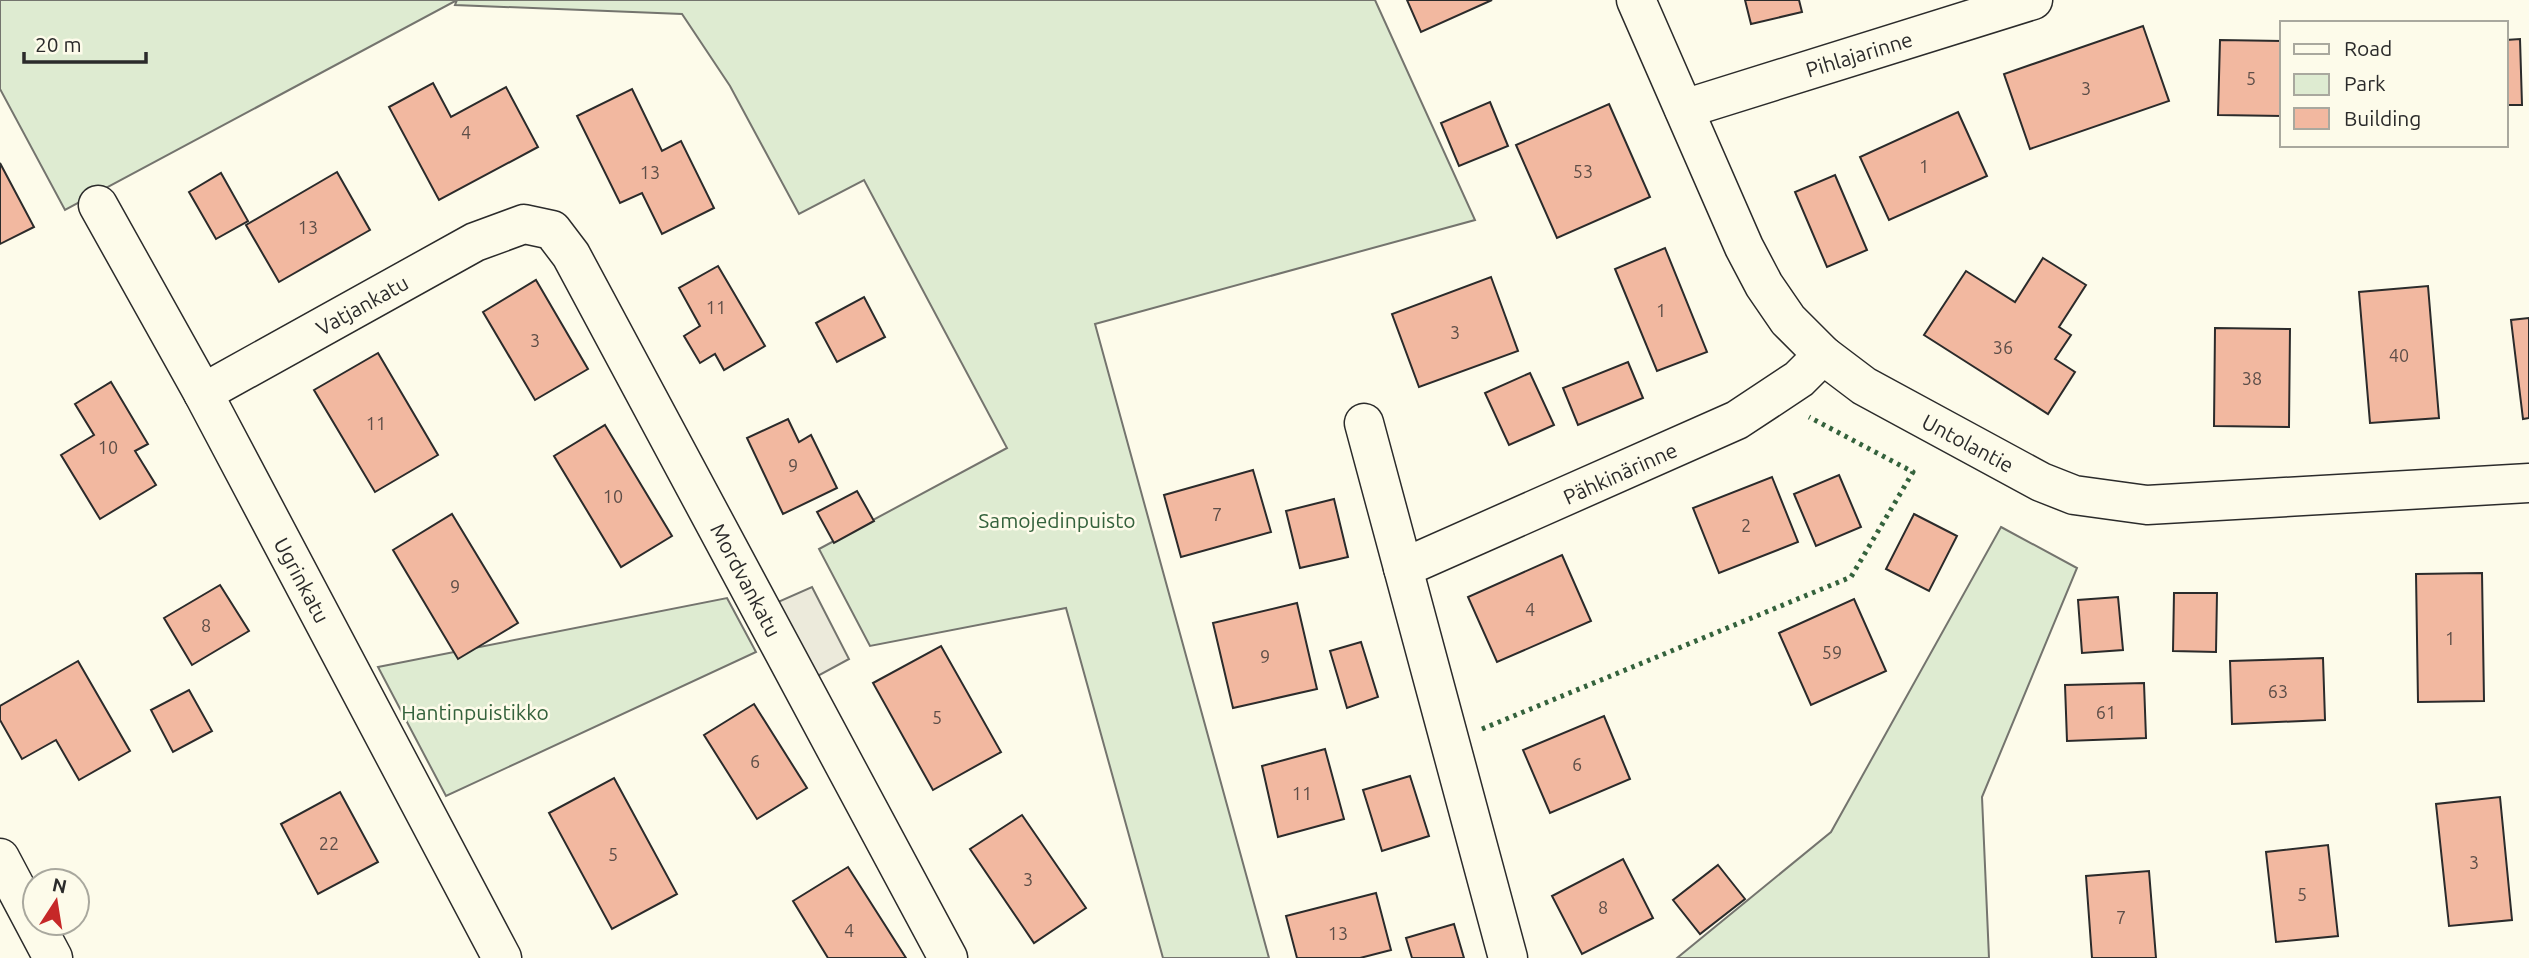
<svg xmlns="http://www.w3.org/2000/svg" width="2529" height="958" font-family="Ubuntu,sans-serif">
<rect width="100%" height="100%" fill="#fdfbea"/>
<g fill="#deebd1" stroke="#74746e" stroke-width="2">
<path d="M0,0H1375L1475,220L1095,324L1269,958H1163L1066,608L870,646L819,549L1007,448L864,180L799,214L730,86L682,14L455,5L457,0L65,210L0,89Z"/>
<path d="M2001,527L2077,568L1982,797L1989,958H1677L1831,832Z"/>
<path d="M727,598L756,652L446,796L378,667Z"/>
</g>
<path fill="#eceadb" stroke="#74746e" stroke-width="2" d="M812,587L849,659L803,684L762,609Z"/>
<g fill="#f2b8a0" stroke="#2b2b2b" stroke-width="2">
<path d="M1407,0H1492L1421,32Z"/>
<path d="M1745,0H1799L1802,12L1751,24Z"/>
<path d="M2143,26L2169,101L2030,149L2004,74Z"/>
<path d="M2520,39L2522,105H2506V40Z"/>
<path d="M2220,40L2282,41V116L2218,115Z"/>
<path d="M433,83L451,117L506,87L538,147L439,200L389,107Z"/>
<path d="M632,89L662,151L681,141L714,208L662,234L642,193L620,203L577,116Z"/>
<path d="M1490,102L1508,146L1459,166L1441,123Z"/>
<path d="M1609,104L1650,197L1557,238L1516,145Z"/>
<path d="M1958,112L1987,176L1889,220L1860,157Z"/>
<path d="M0,163L34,227L0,244Z"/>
<path d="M337,172L370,230L279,282L246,225Z"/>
<path d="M221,173L248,221L216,239L189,192Z"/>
<path d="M1835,175L1867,250L1827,267L1795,192Z"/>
<path d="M1665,248L1707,352L1657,371L1615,269Z"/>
<path d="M2043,258L2086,285L2059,327L2071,335L2055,359L2075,372L2048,414L1924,335L1966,271L2015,302Z"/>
<path d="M718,266L765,346L724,370L715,354L700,363L684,336L700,326L679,288Z"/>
<path d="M1491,277L1518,351L1419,387L1392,314Z"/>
<path d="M536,280L588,369L535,400L483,312Z"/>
<path d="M2428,286L2439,418L2370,423L2359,292Z"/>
<path d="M864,297L885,337L837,362L816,323Z"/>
<path d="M2529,318V418L2523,419L2511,320Z"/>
<path d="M2215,328L2290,329L2289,427L2214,426Z"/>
<path d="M378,353L438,455L375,492L314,390Z"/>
<path d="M1628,362L1643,398L1578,425L1563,388Z"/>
<path d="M1530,373L1554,425L1509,445L1485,393Z"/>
<path d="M111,382L148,444L135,451L156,485L100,519L61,455L94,435L75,404Z"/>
<path d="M788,419L799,442L811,435L837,488L783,514L747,438Z"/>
<path d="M605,425L672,536L621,567L554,456Z"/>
<path d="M1253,470L1271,532L1181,557L1164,495Z"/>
<path d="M1839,475L1861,527L1816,546L1794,494Z"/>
<path d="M1772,477L1798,542L1719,573L1693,508Z"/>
<path d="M857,491L874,521L834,543L817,512Z"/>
<path d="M1334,499L1348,557L1300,568L1286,511Z"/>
<path d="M452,514L518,623L458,659L393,550Z"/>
<path d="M1914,514L1957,536L1929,591L1886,569Z"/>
<path d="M1562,555L1591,621L1497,662L1468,597Z"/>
<path d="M2482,573L2484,701L2418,702L2416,574Z"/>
<path d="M220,585L249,631L192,665L164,618Z"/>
<path d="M2174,593H2217L2216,652L2173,651Z"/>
<path d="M2118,597L2123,650L2082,653L2078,600Z"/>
<path d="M1854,599L1886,671L1811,705L1779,633Z"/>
<path d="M1297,603L1317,689L1233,708L1213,623Z"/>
<path d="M1361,642L1378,697L1347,708L1330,651Z"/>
<path d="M941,646L1001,752L933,790L873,683Z"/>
<path d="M2323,658L2325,720L2232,724L2230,661Z"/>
<path d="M78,661L130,751L79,780L56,740L22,759L0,720V706Z"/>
<path d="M2144,683L2146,738L2067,741L2065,685Z"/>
<path d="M189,690L212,731L173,752L151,710Z"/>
<path d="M754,704L807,788L757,819L704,735Z"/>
<path d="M1604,716L1630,779L1550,813L1523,750Z"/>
<path d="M1325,749L1344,819L1278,837L1262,766Z"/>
<path d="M1410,776L1429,836L1382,851L1363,790Z"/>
<path d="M614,778L677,894L612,929L549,813Z"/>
<path d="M340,792L378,862L318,894L281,824Z"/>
<path d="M2500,797L2512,920L2449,926L2436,804Z"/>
<path d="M1022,815L1086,908L1034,943L970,849Z"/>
<path d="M2328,845L2338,936L2276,942L2266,852Z"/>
<path d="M1623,859L1653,918L1582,954L1552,896Z"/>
<path d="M1718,865L1745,899L1700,934L1673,900Z"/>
<path d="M848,867L906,958H828L793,901Z"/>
<path d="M2149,871L2156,958H2092L2086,876Z"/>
<path d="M1376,893L1391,950L1360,958H1297L1286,916Z"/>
<path d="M1454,924L1464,958H1412L1406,938Z"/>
</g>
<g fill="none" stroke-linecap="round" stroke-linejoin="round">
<defs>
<g id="minor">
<path d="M1636,0L1744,247L1764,285L1788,320L1823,355L1864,386L2041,482L2074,495L2147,505L2529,483"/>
<path d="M1684,109L2033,0"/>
<path d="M98,205L203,393L502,958"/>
<path d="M203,393L475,242L524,224L552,230L571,255L948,958"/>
<path d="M1364,423L1508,958"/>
<path d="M1403,568L1737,420L1799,379L1823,355"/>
<path d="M0,858L53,958"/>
</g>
</defs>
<use href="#minor" stroke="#2b2b2b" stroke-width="41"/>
<use href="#minor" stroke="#fdfbea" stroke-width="38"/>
<path stroke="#34623c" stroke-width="5" stroke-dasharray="3.5 5" stroke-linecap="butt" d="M1482,729L1851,577L1913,472L1809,417"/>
</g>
<g text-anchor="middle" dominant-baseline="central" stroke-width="5" stroke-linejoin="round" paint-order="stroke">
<g font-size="18" fill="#5d4e48">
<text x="2251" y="78">5</text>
<text x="2086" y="88">3</text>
<text x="466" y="132">4</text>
<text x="1924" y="166">1</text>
<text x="1583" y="171">53</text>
<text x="650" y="172">13</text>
<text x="308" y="227">13</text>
<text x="716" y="307">11</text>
<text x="1661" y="310">1</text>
<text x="1455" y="332">3</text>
<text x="535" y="340">3</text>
<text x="2003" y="347">36</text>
<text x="2399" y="355">40</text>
<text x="2252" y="378">38</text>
<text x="376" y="423">11</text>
<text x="108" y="447">10</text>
<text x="793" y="465">9</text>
<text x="613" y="496">10</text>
<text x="1217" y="514">7</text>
<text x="1746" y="525">2</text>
<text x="455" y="586">9</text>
<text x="1530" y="609">4</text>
<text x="206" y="625">8</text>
<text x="2450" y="638">1</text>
<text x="1832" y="652">59</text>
<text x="1265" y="656">9</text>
<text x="2278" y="691">63</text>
<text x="2106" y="712">61</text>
<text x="937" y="717">5</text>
<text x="755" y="761">6</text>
<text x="1577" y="764">6</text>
<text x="1302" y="793">11</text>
<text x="329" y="843">22</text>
<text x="613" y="854">5</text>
<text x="2474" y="862">3</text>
<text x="1028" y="879">3</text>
<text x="2302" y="894">5</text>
<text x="1603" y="907">8</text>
<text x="2121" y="917">7</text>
<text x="849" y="930">4</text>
<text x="1338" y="933">13</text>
</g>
<g font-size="21" fill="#2b2b2b" stroke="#fdfbea">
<text transform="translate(1859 54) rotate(-17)">Pihlajarinne</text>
<text transform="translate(362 305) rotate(-29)">Vatjankatu</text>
<text transform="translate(1968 443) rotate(28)">Untolantie</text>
<text transform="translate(1620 473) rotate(-24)">Pähkinärinne</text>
<text transform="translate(302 580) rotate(62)">Ugrinkatu</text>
<text transform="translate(746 580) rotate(62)">Mordvankatu</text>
</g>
<g font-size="21" fill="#34623c" stroke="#fdfbea">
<text x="1057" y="520">Samojedinpuisto</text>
<text x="475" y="712">Hantinpuistikko</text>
</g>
</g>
<rect x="2280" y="21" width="228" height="126" fill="#fdfbea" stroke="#a9a89e" stroke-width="2"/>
<rect x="2294" y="44" width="35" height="10" fill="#fdfbea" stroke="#a9a89e" stroke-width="2"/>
<text x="2344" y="56" font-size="21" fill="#2b2b2b">Road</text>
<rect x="2294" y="74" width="35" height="21" fill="#deebd1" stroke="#a9a89e" stroke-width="2"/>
<text x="2344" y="91" font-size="21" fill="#2b2b2b">Park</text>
<rect x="2294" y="108" width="35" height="21" fill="#f2b8a0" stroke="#a9a89e" stroke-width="2"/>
<text x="2344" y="126" font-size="21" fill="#2b2b2b">Building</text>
<g transform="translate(56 902) rotate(12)"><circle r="33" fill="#fdfbea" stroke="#a9a89e" stroke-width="2"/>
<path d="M0-5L12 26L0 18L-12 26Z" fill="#c62828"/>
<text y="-10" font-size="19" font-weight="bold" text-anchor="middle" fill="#2b2b2b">N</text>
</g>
<path d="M24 52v10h122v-10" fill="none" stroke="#2b2b2b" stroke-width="3.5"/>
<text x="35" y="52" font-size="21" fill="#2b2b2b" stroke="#fdfbea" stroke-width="5" paint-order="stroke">20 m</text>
</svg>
